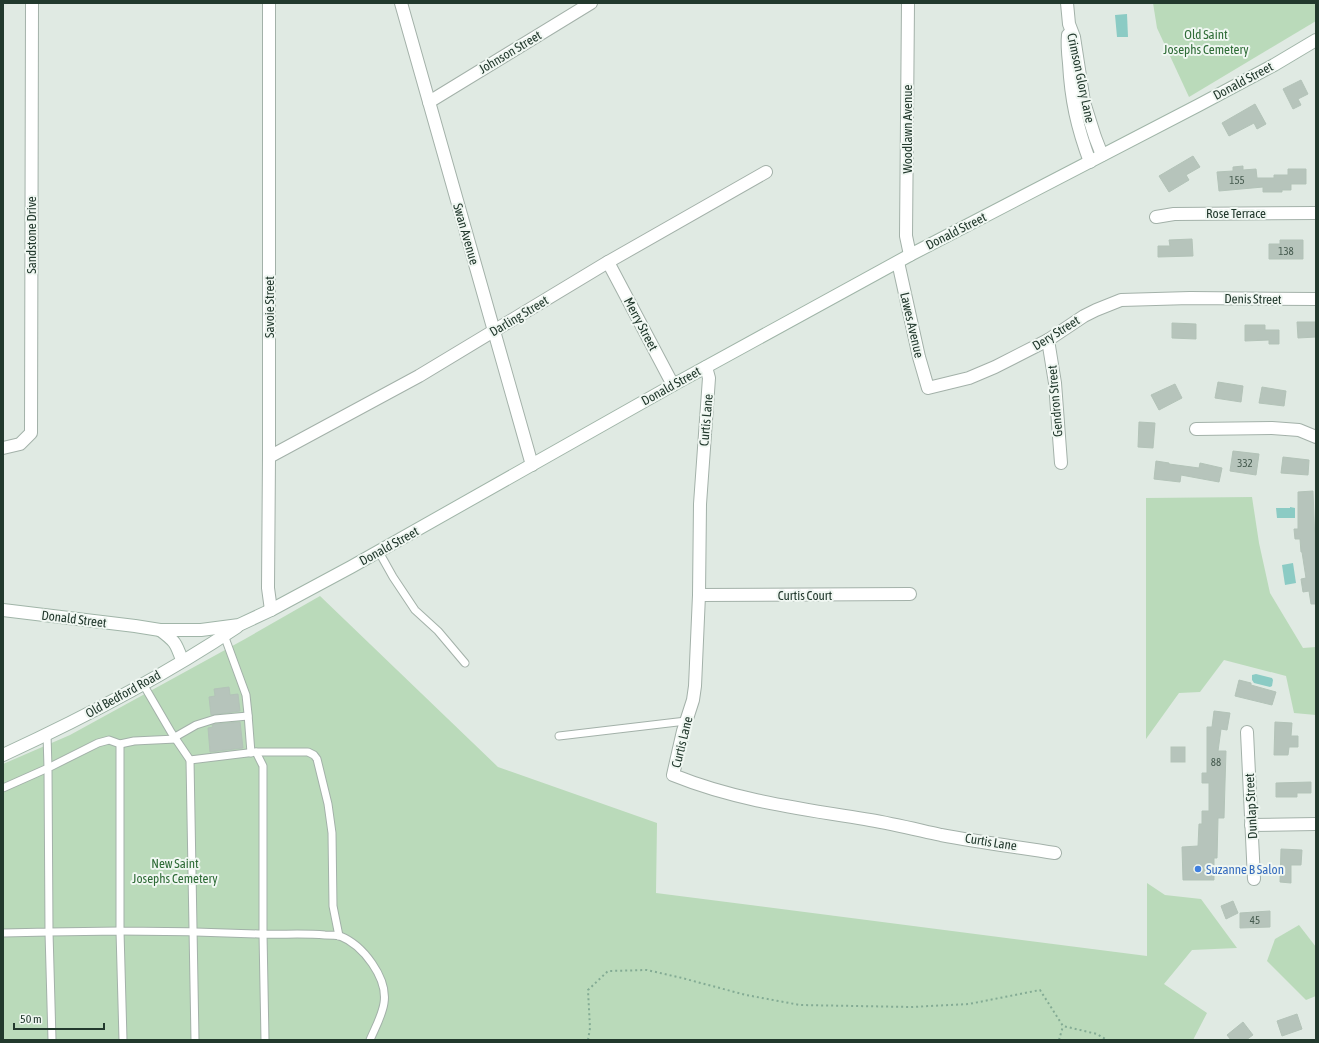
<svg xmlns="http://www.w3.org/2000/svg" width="1319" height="1043" font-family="'Asap Condensed',sans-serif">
<rect width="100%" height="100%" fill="#e0eae3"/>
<g fill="#badaba">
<path d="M1153,3H1316V21L1189,97L1157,28Z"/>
<path d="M1252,497L1259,543L1270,593L1303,648L1316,647V715L1294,713L1286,676L1224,660L1200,692L1179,693L1146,739V498Z"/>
<path d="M320,596L498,767L657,823L656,893L1147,956V883L1165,895L1201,899L1237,948L1192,950L1164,984L1207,1013L1193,1040H3V764L70,735L245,639Z"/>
<path d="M1299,925L1316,947V996L1306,1000L1267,961L1275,939Z"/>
</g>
<g fill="#8bcbc4">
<path d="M1127,14L1128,37H1117L1115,15Z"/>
<path d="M1290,507L1295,508V518H1277L1276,508H1290Z"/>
<path d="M1293,563L1296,583L1285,585L1282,565Z"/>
<path d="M1256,674L1272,678L1273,680L1272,686L1270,687L1254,683L1252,680V675Z"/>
</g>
<g fill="#b6c4bb" stroke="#b3c3b8">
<path d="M1301,80L1308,94L1298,99L1301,105L1293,109L1283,89Z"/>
<path d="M1255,104L1266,124L1257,129L1254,123L1229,136L1222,123Z"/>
<path d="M1193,156L1200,167L1186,175L1189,180L1169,192L1159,176Z"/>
<path d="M1243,166V170L1256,169L1257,178H1274V175H1288V169H1306V184H1291V190H1282V192H1263V187L1219,191L1217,172L1233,171V167Z"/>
<path d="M1192,239L1193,256L1158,257V246H1170L1169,240Z"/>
<path d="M1280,240H1303V259H1269V244H1280Z"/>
<path d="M1297,322H1316V337L1298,338Z"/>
<path d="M1172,323L1196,324V339L1172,338Z"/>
<path d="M1245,325H1265V330H1279V344H1269V340L1245,341Z"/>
<path d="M1218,382L1243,386L1241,402L1215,398Z"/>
<path d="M1175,384L1182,398L1159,410L1151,395Z"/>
<path d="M1262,387L1286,391L1284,406L1259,403Z"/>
<path d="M1139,422L1155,423L1153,448L1138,447Z"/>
<path d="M1233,451L1259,454L1256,475L1230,471Z"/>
<path d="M1283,457L1309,460L1308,475L1281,473Z"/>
<path d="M1156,461L1169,463V464L1199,468L1200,463L1222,468L1219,482L1181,475L1180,482L1154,479Z"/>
<path d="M1313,491L1316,567V604H1311L1309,591L1303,592L1301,579L1306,578L1302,552H1301L1300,539H1295L1294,529H1298V492Z"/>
<path d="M1239,680L1251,683V685L1276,692L1272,705L1235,696Z"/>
<path d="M229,687L230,695L238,694L240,711L211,715L209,697L215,696L214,689Z"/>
<path d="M1214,711L1230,713L1227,730L1221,729L1218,751H1226L1225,783L1224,818H1218L1217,858H1214V880H1183L1182,847L1198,846L1199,824H1202V811H1209V783H1202V773H1207V727H1212Z"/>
<path d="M240,722L243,748L210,752L208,728L213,727L212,725L216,724Z"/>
<path d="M1275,722L1292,723L1291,736H1298V747H1289L1288,755H1274Z"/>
<rect x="1171" y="747" width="14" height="15"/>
<path d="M1311,782V793H1297V797H1276V783Z"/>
<path d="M1281,849L1302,850L1301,865H1291V883L1280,882Z"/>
<path d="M1233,901L1238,913L1226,919L1221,906Z"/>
<path d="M1270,911V927L1240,928V913Z"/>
<path d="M1297,1014L1302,1029L1282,1036L1277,1021Z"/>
<path d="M1243,1022L1253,1035L1246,1040H1231L1227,1035Z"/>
</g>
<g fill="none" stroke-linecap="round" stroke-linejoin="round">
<defs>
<g id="lane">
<path d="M379,552L393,577L415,610L438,631L465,663"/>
<path d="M224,635L246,695L248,714L251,753"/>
<path d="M143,684L171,732L190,760L195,1040"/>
<path d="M559,736L686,721"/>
<path d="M175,737L196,725L215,719L248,716"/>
<path d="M120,744L134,741L176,739"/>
<path d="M256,752H308L314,755L317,759L328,804L332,833L333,906L339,936"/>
<path d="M190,760L256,752L263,766V934L265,1040"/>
<path d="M3,788L48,768L47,735"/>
<path d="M3,933L49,932L48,768L98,743L109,740L120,744V931C166,931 212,932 258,934C280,935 302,933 325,935C329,935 335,935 340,936C363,945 388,978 384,1003C382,1016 375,1028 370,1040"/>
<path d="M52,1040L49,932L120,931L123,1040"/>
</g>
<g id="street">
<path d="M269,3V457L268,588L271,610"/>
<path d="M401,3L532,465"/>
<path d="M908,3L906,236L910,255"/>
<path d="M1067,3L1069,24L1074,37L1084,102L1095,137L1102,155"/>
<path d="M1068,35C1067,44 1068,54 1069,63C1071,100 1077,127 1090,162"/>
<path d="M429,102L591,3"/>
<path d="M1156,217L1174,214L1316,213"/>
<path d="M608,262L673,385"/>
<path d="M898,262L919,357L928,388L969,378L995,367L1048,340L1084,316L1096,310L1121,300L1190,298L1316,299"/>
<path d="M1048,340L1055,383L1061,463"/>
<path d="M706,367L709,378L700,504L699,595L695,686L693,700L683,731L673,775C737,801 803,809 870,820C894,824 918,830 941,835C979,842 1017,847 1055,853"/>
<path d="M1196,429L1272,428L1299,430L1316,437"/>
<path d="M3,448L20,444L31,433L32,3"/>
<path d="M269,457L419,376L608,262L766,172"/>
<path d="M699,595L910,594"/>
<path d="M1247,732L1254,879"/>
<path d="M1251,825L1316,824"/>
</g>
<g id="secondary">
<path d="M3,610L135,626L160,630H201L239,625L271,610L351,567L673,385L910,255L1199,105L1274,65L1316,40"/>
<path d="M160,630C175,641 176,643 182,660"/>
<path d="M3,755C83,718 164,676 237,627"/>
</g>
</defs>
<use href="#lane" stroke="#a3b1a9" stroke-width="9"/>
<use href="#street" stroke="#a3b1a9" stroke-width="14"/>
<use href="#secondary" stroke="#a0b5a8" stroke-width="14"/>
<g stroke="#83ab94" stroke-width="2" stroke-dasharray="2 3" stroke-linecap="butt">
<path d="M588,1040L590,1028L588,990L608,971L647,970L682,978L746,995L800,1005L911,1007L969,1004L1040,990L1063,1026L1097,1034L1107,1040"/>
<path d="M1059,1040L1063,1026"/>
</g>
<use href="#lane" stroke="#fff" stroke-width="7"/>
<use href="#street" stroke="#fff" stroke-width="12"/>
<use href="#secondary" stroke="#fff" stroke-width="12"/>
</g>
<circle fill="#3f7fe0" stroke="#f0f7f2" stroke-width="1.5" cx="1198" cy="869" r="4"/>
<g text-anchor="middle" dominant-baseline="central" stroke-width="4" stroke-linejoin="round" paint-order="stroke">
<g font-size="11" fill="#475c50">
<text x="1237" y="180">155</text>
<text x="1286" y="251">138</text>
<text x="1245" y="463">332</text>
<text x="1216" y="762">88</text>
<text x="1255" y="920">45</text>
</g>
<g font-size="13" fill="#2f6c37" stroke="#f0f7f2">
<text x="1206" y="34">Old Saint<tspan x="1206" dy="15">Josephs Cemetery</tspan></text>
<text x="175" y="863">New Saint<tspan x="175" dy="15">Josephs Cemetery</tspan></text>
</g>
<g font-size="13" fill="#22392d" stroke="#f0f7f2">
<text transform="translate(510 52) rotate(-31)">Johnson Street</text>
<text transform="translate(1081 78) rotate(78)">Crimson Glory Lane</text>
<text transform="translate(1243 81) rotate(-28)">Donald Street</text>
<text transform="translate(907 129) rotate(-90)">Woodlawn Avenue</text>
<text x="1236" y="213">Rose Terrace</text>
<text transform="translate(956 231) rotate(-27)">Donald Street</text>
<text transform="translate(466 234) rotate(74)">Swan Avenue</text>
<text transform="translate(31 235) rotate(-90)">Sandstone Drive</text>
<text transform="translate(1253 299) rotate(1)">Denis Street</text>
<text transform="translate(269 307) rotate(-90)">Savoie Street</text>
<text transform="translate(519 316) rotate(-31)">Darling Street</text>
<text transform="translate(641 324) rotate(62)">Merry Street</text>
<text transform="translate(912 325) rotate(77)">Lawes Avenue</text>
<text transform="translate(1056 333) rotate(-32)">Dery Street</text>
<text transform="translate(671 386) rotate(-29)">Donald Street</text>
<text transform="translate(1055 401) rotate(-95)">Gendron Street</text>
<text transform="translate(706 420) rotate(-85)">Curtis Lane</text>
<text transform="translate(389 546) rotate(-29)">Donald Street</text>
<text x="805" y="595">Curtis Court</text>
<text transform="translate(74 619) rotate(7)">Donald Street</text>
<text transform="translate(123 694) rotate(-29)">Old Bedford Road</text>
<text transform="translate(682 742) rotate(-76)">Curtis Lane</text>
<text transform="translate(1251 806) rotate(-93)">Dunlap Street</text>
<text transform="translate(991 842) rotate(9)">Curtis Lane</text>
</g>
<g font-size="13" fill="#366cbe" stroke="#f0f7f2" text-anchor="start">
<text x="1206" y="869">Suzanne B Salon</text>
</g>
</g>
<rect width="1319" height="1043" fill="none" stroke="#22392d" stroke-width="8"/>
<path d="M14 1023v6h90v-6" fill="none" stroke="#22392d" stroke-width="2"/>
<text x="20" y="1023" font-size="12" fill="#22392d" stroke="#f0f7f2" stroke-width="3" paint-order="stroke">50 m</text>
</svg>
